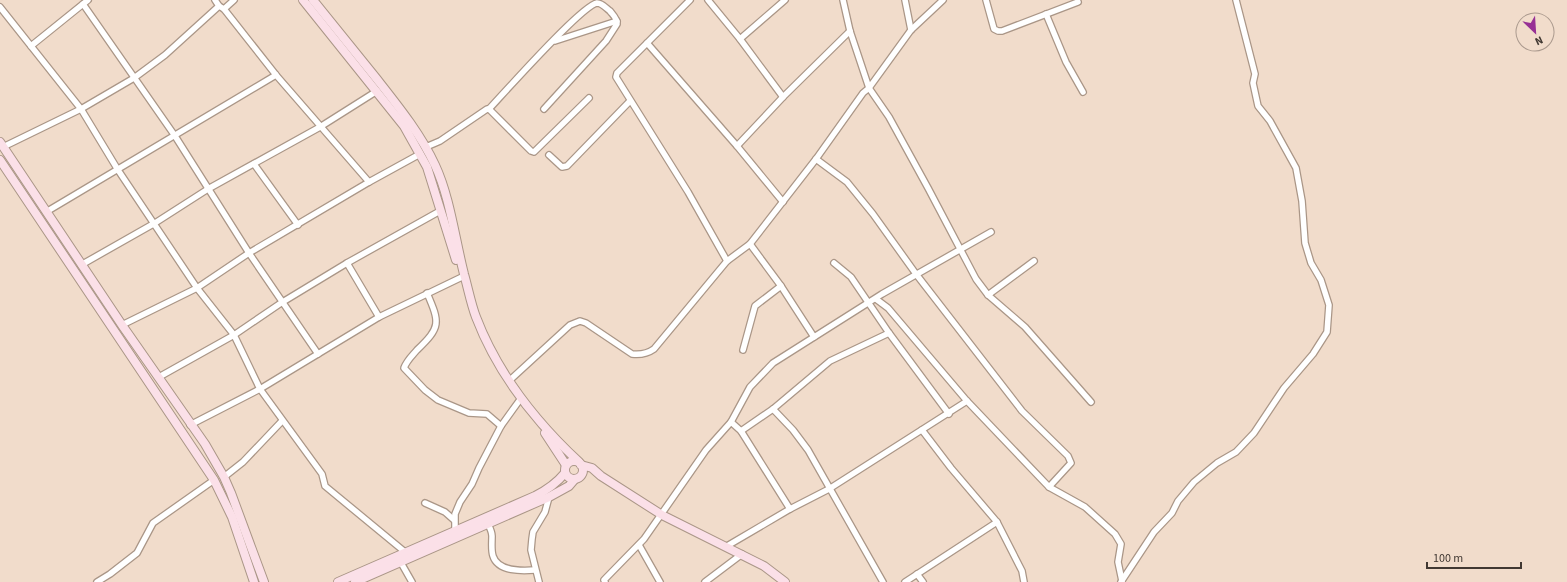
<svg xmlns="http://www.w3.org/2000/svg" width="1567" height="582" font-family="'Source Sans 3',sans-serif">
<rect width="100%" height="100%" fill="#f1dccb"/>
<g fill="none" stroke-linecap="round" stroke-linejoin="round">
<defs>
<g id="street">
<path d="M215,0L219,6L224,9L276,75L369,182"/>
<path d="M690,0L617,73L616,77L688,192L727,261"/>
<path d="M708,0L740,39L783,97"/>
<path d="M843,0L850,31L869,88L889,117L928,188L976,279L988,295L1025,327L1091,402"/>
<path d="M905,0L911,30"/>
<path d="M986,0L994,29L998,31H1002L1078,2"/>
<path d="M83,4L175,136L249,253L318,354"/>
<path d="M0,7L81,109L118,170L197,288L234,335L260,389L322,474L325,486L405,552"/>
<path d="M224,9L234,0"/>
<path d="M1046,14L1066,62L1083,92"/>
<path d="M740,39L785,0"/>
<path d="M555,41L617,21"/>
<path d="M647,43L737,146L783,202"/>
<path d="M31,46L88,0"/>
<path d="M489,109C505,92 581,6 597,3C602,3 606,8 610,11C613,15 617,18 617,24L606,41L544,109"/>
<path d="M737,146L783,97L850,31"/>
<path d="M3,147L81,109L134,78L165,55L219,6"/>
<path d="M426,147L440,141L487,109H489L531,151L534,152L589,98"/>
<path d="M549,155L562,167L567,166L630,101"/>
<path d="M816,159L847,182L873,214L916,274L1022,411L1068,456L1071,463L1049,487"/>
<path d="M254,164L298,225"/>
<path d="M46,212L276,75"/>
<path d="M750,244L781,286L814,337"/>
<path d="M347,263L379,317"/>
<path d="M834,263L851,277L889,333L949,414"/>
<path d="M81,265L155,223L208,189L320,127L377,91"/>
<path d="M427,293C440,323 441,327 417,350C412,356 407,360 404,368L425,390L438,400L469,413L487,414L501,426"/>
<path d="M988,295L1034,261"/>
<path d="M876,299L888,308L967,401L1049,487L1085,507L1115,534L1121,544L1118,562L1122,581"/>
<path d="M122,325L197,288L249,253L369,182L420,154"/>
<path d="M743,350L755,306L781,286"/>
<path d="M159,377L234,335L281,303L347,263L440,211"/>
<path d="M510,380L570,325L580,321L586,323L632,354C641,355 647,354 654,349L727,261L750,244L816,159L863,93L869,88L911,30L943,0"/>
<path d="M773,409L793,430L808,450L883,582"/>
<path d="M731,422L741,431L790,509"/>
<path d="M190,425L260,389L379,317L462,277"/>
<path d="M922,430L951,468L997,522L1022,571L1024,582"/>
<path d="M741,431L773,409L830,361L889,333"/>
<path d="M224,477L243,462L282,421"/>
<path d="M425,503L445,512L454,520"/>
<path d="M488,524C490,528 492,532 492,536C492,543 491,550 493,556C498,572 522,571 535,570"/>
<path d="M455,531V514L460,502L472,484L479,468L501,426L519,401"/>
<path d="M639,545L660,582"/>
<path d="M727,546L790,509L829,489L967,401"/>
<path d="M400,561L412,582"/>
<path d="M917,574L923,582"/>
<path d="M97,582L110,574L137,553L153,523L214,480"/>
<path d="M539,582L531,550L532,539L533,532L545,512L549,497"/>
<path d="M605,582L604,580L644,539L706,450L731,422L750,387L773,363L882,294L991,232"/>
<path d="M705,582L742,554"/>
<path d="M905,582L997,522"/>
<path d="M1121,582L1154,532L1172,513L1178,501L1194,482L1217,463L1236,452L1254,433L1284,388L1313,354L1327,332L1329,305L1321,280L1311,263L1305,243L1302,201L1296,168L1270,121L1258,106L1253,83L1255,74L1236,0"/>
</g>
<g id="secondary">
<path d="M303,0L404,126L427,167L456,260"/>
<path d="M313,0C334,26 355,52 376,78C398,106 420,133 435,165C450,197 455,239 464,274C468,288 471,304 476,317C497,372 536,422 579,462"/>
<path d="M0,142L122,325L205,444L224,477L231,493L264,582"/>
<path d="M0,160L214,480L232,517L254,582"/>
<path d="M545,433L566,465"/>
<circle cx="574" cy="470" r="9"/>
<path d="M581,465L592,468L601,476L662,515L764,566L785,582"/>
<path d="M338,582L535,496C547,490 556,484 565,473"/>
<path d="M355,582L549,497L569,486L575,479"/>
</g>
</defs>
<use href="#street" stroke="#aa9687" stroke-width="8"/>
<use href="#secondary" stroke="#aa9687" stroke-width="10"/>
<use href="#street" stroke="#fff" stroke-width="5.5"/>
<use href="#secondary" stroke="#fbe0e8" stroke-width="8"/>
</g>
<g transform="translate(1535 32) rotate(155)"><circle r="19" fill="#f1dccb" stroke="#ab9a8e"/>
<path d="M0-3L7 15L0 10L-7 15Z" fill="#973095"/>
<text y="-6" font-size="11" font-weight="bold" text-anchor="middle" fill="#413832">N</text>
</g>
<path d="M1427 562v6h94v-6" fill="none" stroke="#413832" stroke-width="2"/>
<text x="1433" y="562" font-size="12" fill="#413832" stroke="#f1dccb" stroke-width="3" paint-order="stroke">100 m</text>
</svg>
